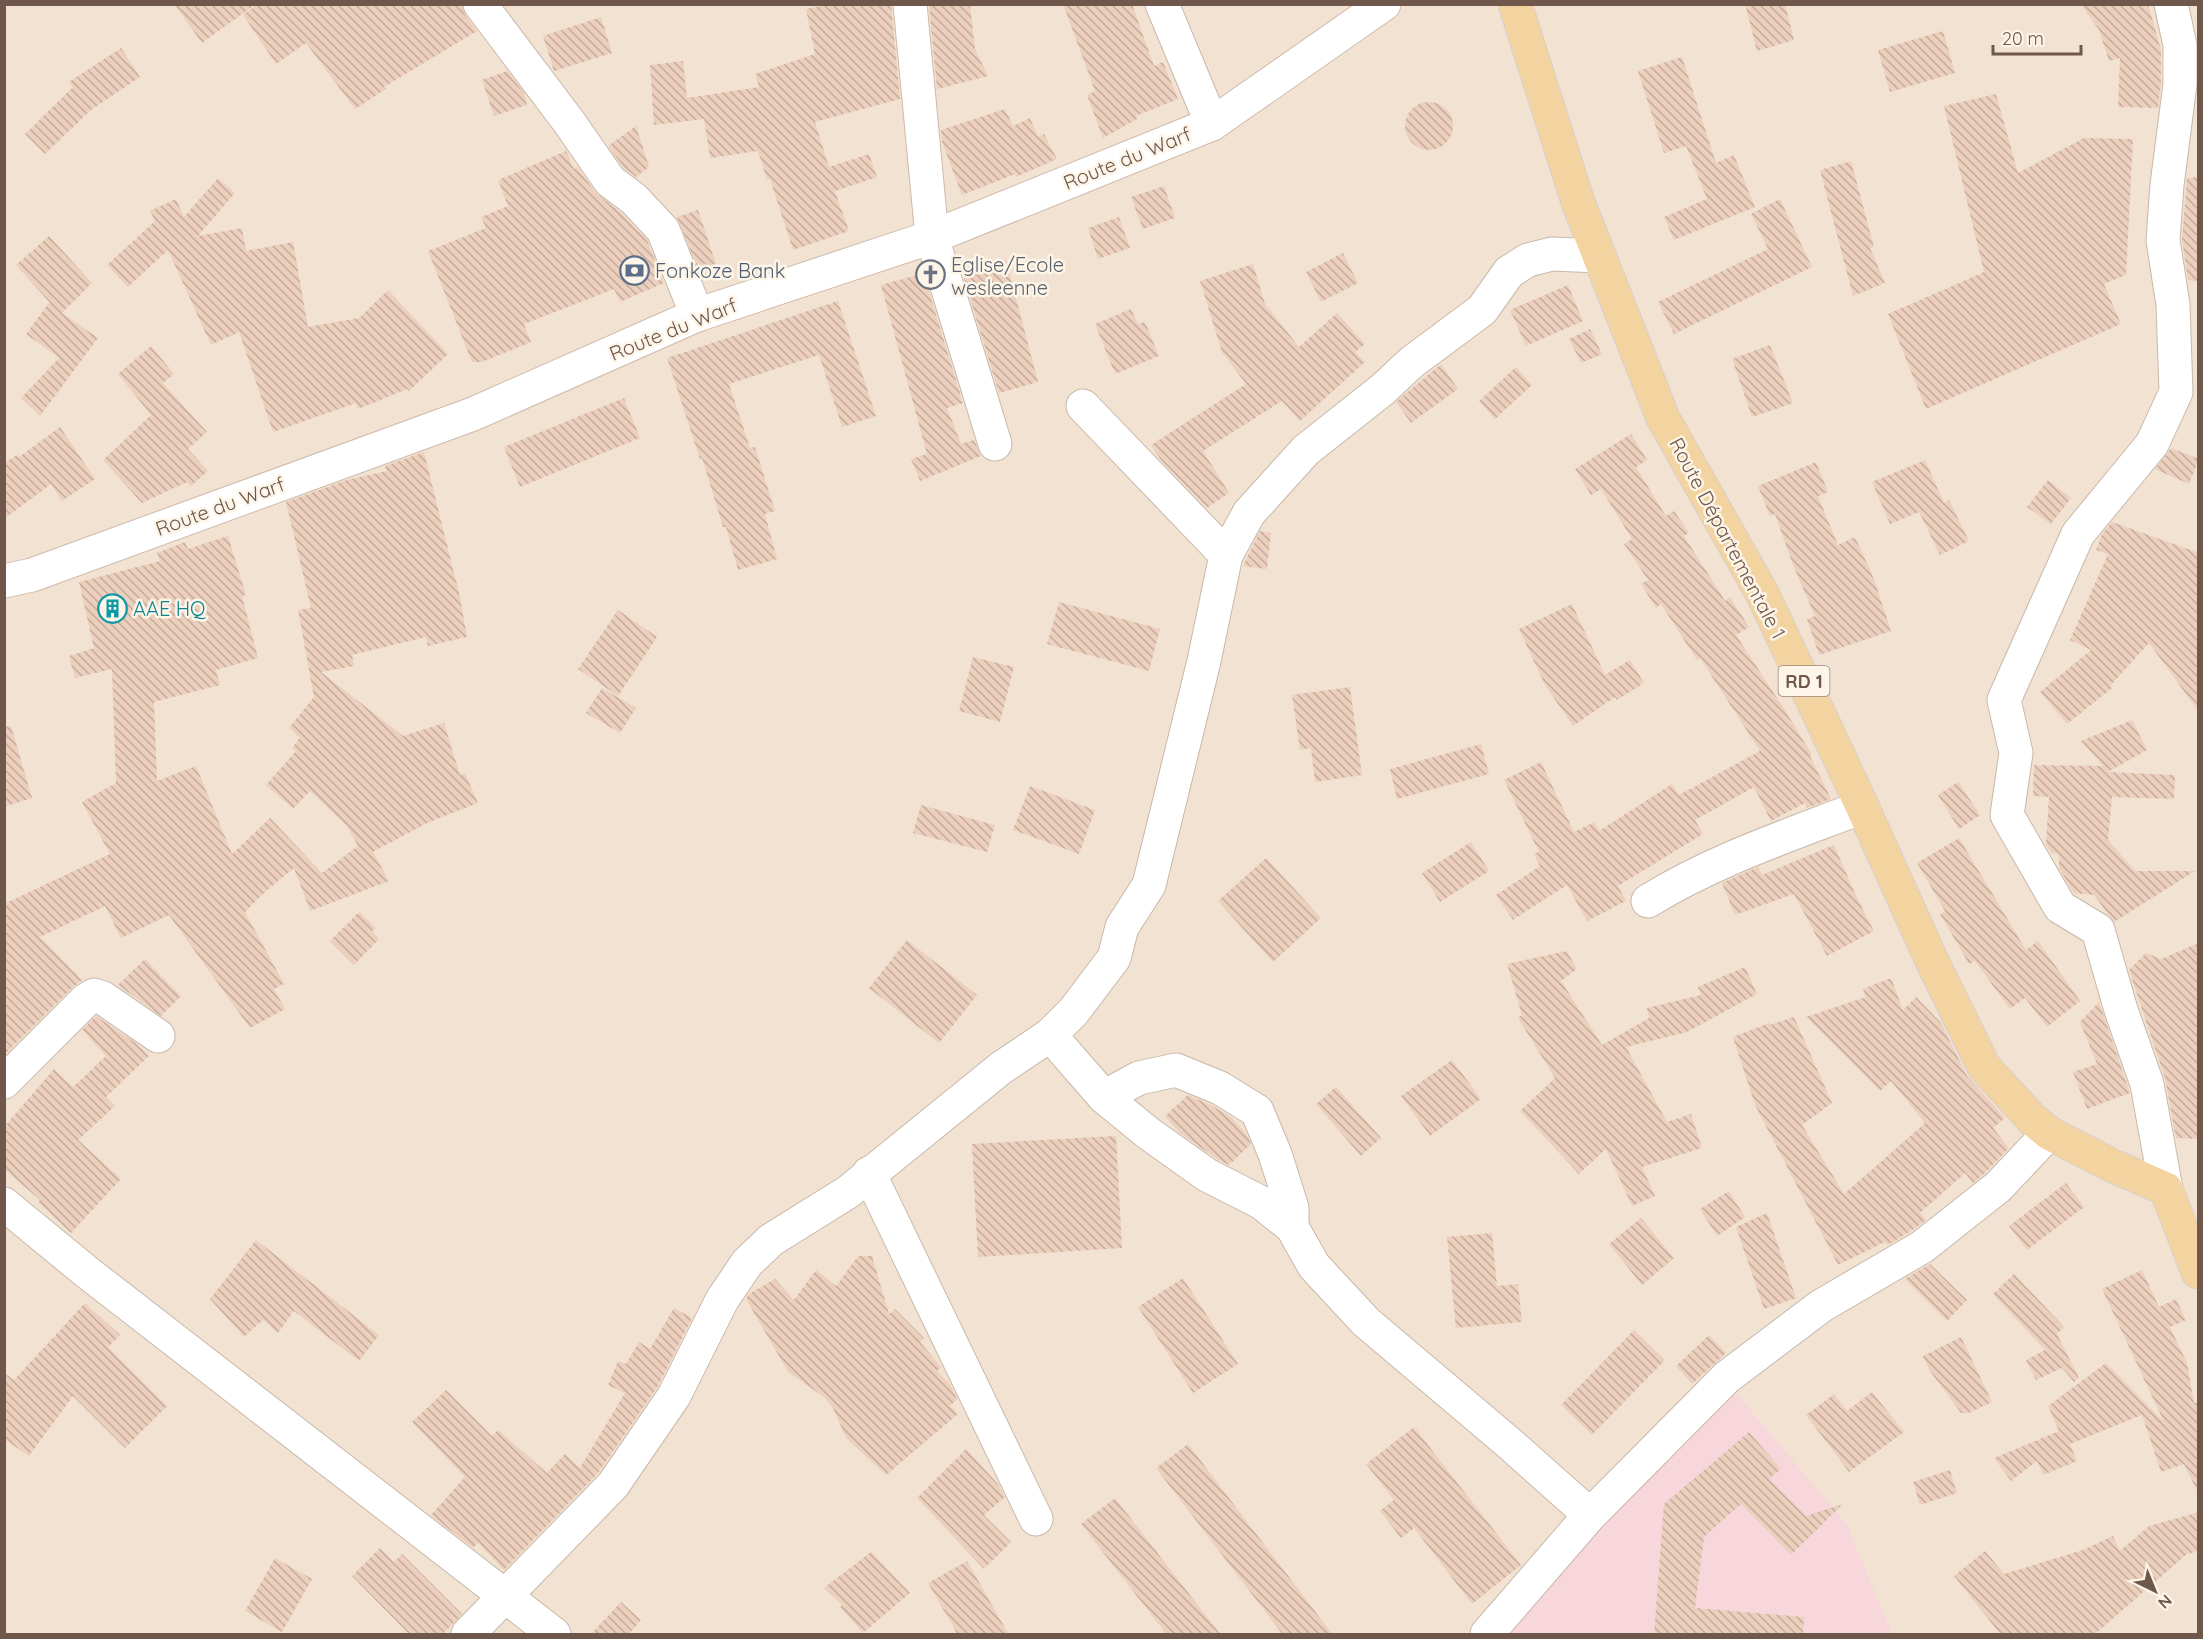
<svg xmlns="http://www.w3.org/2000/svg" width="2203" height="1639" font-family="Quicksand,sans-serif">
<defs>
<pattern id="building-back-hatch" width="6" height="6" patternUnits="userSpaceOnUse" patternTransform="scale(1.5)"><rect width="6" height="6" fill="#edcfbd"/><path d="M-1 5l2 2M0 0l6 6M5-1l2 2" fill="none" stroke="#c4ab9c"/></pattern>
</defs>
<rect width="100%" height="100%" fill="#faf0e3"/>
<rect fill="#f1e2d2" x="5" y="5" width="2193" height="1629"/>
<path fill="#f7d7db" d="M1732,1388L1847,1525L1892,1634H1497Z"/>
<g fill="url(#building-back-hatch)">
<path d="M174,4H256L202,43Z"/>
<path d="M258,4H462L465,15L477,31L384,87L386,89L355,109L306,43L276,64L243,15Z"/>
<path d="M831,4H891L900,99L815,122L829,167L869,154L877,177L835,191L849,231L793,250L770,179L767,180L758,151L710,158L704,119L654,125L650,65L683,61L687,98L759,87L755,74L815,54L806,9Z"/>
<path d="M929,4H970L975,49L988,76L937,89Z"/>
<path d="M1063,4H1132L1154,66L1163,62L1178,99L1136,116L1137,119L1103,138L1087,95L1095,91Z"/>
<path d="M1745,4H1785L1794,40L1757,51Z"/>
<path d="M2081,4H2148L2161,50V83L2158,108L2118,107L2120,58L2109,61L2099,30Z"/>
<path d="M601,17L612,53L554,71L543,36Z"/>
<path d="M1943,31L1955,73L1890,92L1878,50Z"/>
<path d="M121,48L140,77L91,110L45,154L25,134L73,87L69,82Z"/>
<path d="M1682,57L1716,163L1734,155L1755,207L1674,240L1664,217L1707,199L1686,146L1664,153L1638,71Z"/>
<path d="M507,71L524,93L527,105L494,116L482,80Z"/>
<path d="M1996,94L2018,173L2084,138L2133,139L2126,275L2104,284L2121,324L1926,409L1888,314L1984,272L1944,106Z"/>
<circle cx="1429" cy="126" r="24"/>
<path d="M1005,109L1013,126L1030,118L1038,137L1044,134L1057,159L1016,177L1015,174L962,195L942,142L941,130Z"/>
<path d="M636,126L649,167L636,177L624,168L608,146Z"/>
<path d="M566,151L574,169L577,167L595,192L621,213L647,240L664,283L620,302L614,289L524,324L531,342L482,362H472L428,251L486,228L481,217L508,206L498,180Z"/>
<path d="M1851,161L1874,247L1870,248L1885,283L1853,296L1820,170Z"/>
<path d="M2199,177V282L2188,280L2182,239L2187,178Z"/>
<path d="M218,178L235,193L198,236L242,228L246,251L293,242L308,327L359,318L388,290L448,354L409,391L407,389L358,409L356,403L273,432L239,332L211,345L168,250L128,287L107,265L155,221L150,211L176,199L184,217Z"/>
<path d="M1164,186L1175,218L1143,229L1131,197Z"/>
<path d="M1780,199L1812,267L1674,334L1658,302L1768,249L1751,214Z"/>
<path d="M698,210L716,264L699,271L677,217Z"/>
<path d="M1119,217L1130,248L1098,259L1088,228Z"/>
<path d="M49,236L92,283L62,313L98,338L40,416L21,398L59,358L26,334L49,303L51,304L16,265Z"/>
<path d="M1343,253L1358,283L1321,302L1306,272Z"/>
<path d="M1006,260L1038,382L999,393L962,272Z"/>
<path d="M1253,264L1265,304L1299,347L1337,313L1365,344L1355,352L1365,362L1300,421L1282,401L1203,451L1229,493L1207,508L1161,460L1151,445L1246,384L1222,352L1200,281Z"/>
<path d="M917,275L920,284L926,282L963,403L947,408L961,444L974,440L981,456L920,481L911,459L927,454L881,285Z"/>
<path d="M1568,285L1583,321L1526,346L1510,310Z"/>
<path d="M838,301L876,416L842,427L819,355L729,384L750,448L755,447L775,511L765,514L777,559L738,570L726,527H723L702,458L700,459L667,358Z"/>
<path d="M1131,309L1138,324L1145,322L1159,356L1115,374L1095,324Z"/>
<path d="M1590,329L1602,354L1581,363L1569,339Z"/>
<path d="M1770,345L1793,403L1752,417L1732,359Z"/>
<path d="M151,346L174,374L163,383L207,432L188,449L208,471L191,486L187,482L142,503L103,460L151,415L118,374Z"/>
<path d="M1441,364L1458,389L1411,423L1396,402Z"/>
<path d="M1516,367L1532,385L1495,419L1479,401Z"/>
<path d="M624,398L640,438L520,487L504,447Z"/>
<path d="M60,427L95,479L62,501L51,484L4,519V463L17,455L19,457Z"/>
<path d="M1631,434L1647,460L1636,467L1666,516L1674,511L1689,533L1684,536L1725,601L1730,597L1749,627L1736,635L1788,715L1812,755L1810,756L1831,799L1807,808L1805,803L1771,821L1754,787L1695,820L1703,834L1618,886L1626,901L1587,921L1567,885L1513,920L1496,895L1540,866L1534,854L1539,852L1504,780L1541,762L1574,832L1594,822L1599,831L1672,784L1679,795L1760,751L1700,658L1697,660L1661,604L1656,608L1641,584L1648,580L1624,544L1632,539L1601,489L1591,495L1575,469Z"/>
<path d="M2171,448L2199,459L2189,484L2155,469Z"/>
<path d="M424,452L460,597L467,637L428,646L426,637L352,655L354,666L321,672L403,736L444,723L460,775L465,773L478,803L427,823L373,852L389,881L310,911L294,868L266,891L245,912L284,984L274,989L285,1009L250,1028L169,915L121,938L105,906L40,937L82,980L73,987L4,1055V904L110,854L82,802L116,783L112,669L75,678L69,656L94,648L79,582L160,561L157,553L185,542L188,549L228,536L246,595L242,596L258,658L216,670L220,685L154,702L157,781L196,766L232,854L270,818L322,873L358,846L347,826L310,791L293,809L266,785L296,751L292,748L300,738L289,728L314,697L298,610L311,608L286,502L347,480L387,471L385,466Z"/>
<path d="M1925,460L1944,503L1949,500L1969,541L1940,555L1919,512L1890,524L1872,482Z"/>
<path d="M1816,462L1828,492L1818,496L1838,545L1855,537L1874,579L1891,631L1819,655L1807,619L1815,616L1793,565L1775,514L1770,516L1758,486Z"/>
<path d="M2048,480L2071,498L2051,524L2027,507Z"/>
<path d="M2112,522L2199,553V712L2149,643L2110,686L2112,688L2067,724L2040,692L2091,650L2070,640L2108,554L2096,550L2102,534Z"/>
<path d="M1260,531L1271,533L1267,569L1243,566Z"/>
<path d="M1059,602L1160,629L1149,671L1047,644Z"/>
<path d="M1572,604L1605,675L1630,660L1644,683L1617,700L1615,697L1573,726L1545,685L1519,629Z"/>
<path d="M618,610L657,637L618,696L578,669Z"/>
<path d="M973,657L1014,667L1000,722L959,711Z"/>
<path d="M1350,687L1362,775L1315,782L1311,748L1300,750L1292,695Z"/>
<path d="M602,688L636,708L620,733L586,713Z"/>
<path d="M2132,720L2147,750L2108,772L2175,775L2174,799L2112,797L2108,840L2135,871H2195L2114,922L2094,895L2074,893L2059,868V854L2051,853L2046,844L2049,797L2033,796L2034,765L2103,766L2081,741Z"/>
<path d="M11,726L32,798L4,807V727Z"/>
<path d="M1481,744L1489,774L1397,799L1390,769Z"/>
<path d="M1958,782L1980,815L1959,829L1938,795Z"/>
<path d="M1030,786L1095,810L1079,854L1013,830Z"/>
<path d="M921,805L995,825L987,852L913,833Z"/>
<path d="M1959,838L2026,950L2038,941L2080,1001L2047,1027L2025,998L2010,1009L1975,961L1969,964L1940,914L1945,911L1917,863Z"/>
<path d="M1471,842L1489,871L1440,902L1422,873Z"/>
<path d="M1834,845L1857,898L1874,931L1827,956L1794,894L1735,915L1722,883L1758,867L1762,875Z"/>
<path d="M1266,858L1321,918L1273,962L1218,901Z"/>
<path d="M359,912L376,928L372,931L379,939L354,965L330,941Z"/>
<path d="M907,940L977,995L939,1043L869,988Z"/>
<path d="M2199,943V1139L2176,1138L2165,1078L2129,970L2146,953L2161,959Z"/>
<path d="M1567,951L1577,969L1561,981L1602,1045L1649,1018L1647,1008L1701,995L1698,987L1745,967L1757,994L1687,1032L1626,1047L1667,1122L1691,1114L1702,1148L1642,1167L1655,1196L1632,1206L1606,1149L1579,1174L1520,1111L1555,1078L1518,1018L1522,1015L1507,964Z"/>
<path d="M145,959L181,996L161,1016L118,985Z"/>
<path d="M1891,978L1903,1010L1916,997L1941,1023L1967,1076L2005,1118L1993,1128L2009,1148L1985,1173L1973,1183L1965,1173L1920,1213L1926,1220L1911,1231L1888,1245L1885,1242L1838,1265L1755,1105L1733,1037L1769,1023L1770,1025L1794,1017L1832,1103L1802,1125L1844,1194L1925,1123L1891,1081L1880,1091L1806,1017L1866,997L1863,989Z"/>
<path d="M2099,1002L2130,1093L2087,1109L2073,1072L2097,1064L2080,1022Z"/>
<path d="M96,1016L137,1044L149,1056L106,1097L115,1106L78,1140L121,1179L71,1233L38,1202L40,1200L4,1169V1127L54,1069L73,1087L106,1056L82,1030Z"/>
<path d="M1452,1060L1481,1099L1430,1136L1401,1096Z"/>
<path d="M1336,1087L1381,1138L1361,1156L1316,1104Z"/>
<path d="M1188,1095L1211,1105L1232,1118L1247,1135L1251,1144L1229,1165L1217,1159L1180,1133L1165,1116Z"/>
<path d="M1116,1136L1122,1248L978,1257L972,1144Z"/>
<path d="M2066,1183L2084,1207L2027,1250L2009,1226Z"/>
<path d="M1729,1191L1745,1217L1717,1236L1700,1209Z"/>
<path d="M1767,1213L1796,1298L1764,1309L1736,1227Z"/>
<path d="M1641,1218L1674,1258L1642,1285L1609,1244Z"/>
<path d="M1492,1233L1497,1286L1518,1284L1522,1322L1456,1328L1447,1237Z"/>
<path d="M256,1240L379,1335L359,1361L294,1311L278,1333L263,1320L244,1337L210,1299Z"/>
<path d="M858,1256H872L889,1314L895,1309L924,1338L920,1342L941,1367L937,1371L950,1384L957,1399L950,1406L958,1414L886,1475L846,1438L833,1408L824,1397L788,1372L746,1299L749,1294L775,1279L794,1300L816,1270L836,1286Z"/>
<path d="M1930,1264L1967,1300L1947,1321L1905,1279Z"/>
<path d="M2142,1270L2159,1307L2176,1299L2186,1320L2170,1327L2187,1363L2194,1403L2199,1402V1495L2184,1464L2161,1472L2142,1415L2070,1444L2077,1461L2043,1475L2037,1461L2011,1481L1994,1458L2059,1431L2048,1406L2106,1363L2164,1422L2102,1289Z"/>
<path d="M2014,1274L2064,1327L2057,1334L2079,1378L2074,1382L2062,1368L2036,1380L2026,1360L2045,1350L1993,1294Z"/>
<path d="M1183,1278L1238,1364L1193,1393L1138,1307Z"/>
<path d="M85,1303L120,1335L108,1347L167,1406L125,1448L73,1396L29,1456L4,1439V1373L14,1380Z"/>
<path d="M674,1308L692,1318L658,1386L598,1473L504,1570L478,1543L473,1548L431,1515L465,1477L412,1422L446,1390L492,1436L498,1430L547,1473L565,1454L580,1468L625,1393L608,1385L618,1361L626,1364L639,1342L650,1349Z"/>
<path d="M1634,1330L1665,1360L1592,1435L1561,1405Z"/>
<path d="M1709,1335L1726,1353L1692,1384L1676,1366Z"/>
<path d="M1961,1337L1992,1402L1969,1413H1961L1930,1371L1923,1356Z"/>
<path d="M1872,1392L1904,1432L1849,1472L1806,1415L1834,1394L1847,1411Z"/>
<path d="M1414,1427L1521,1565L1472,1604L1414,1528L1401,1538L1380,1511L1394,1500L1366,1464Z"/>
<path d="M1749,1432L1781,1469L1769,1479L1806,1516L1843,1504L1791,1555L1741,1504L1704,1537L1695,1608L1804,1617L1803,1635H1654L1664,1504Z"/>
<path d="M1188,1444L1333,1635H1283L1156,1468Z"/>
<path d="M966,1449L998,1484L1005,1497L984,1515L1011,1542L984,1569L917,1498Z"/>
<path d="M1950,1470L1957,1493L1920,1505L1913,1482Z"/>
<path d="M1115,1498L1221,1635H1167L1081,1524Z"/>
<path d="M2199,1512V1551L2187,1554L2094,1635H2001L1954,1576L1985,1551L2004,1574L2083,1550L2113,1536L2120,1551L2149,1526Z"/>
<path d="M380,1548L394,1562L402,1554L462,1614L442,1635H410L352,1576Z"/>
<path d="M871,1552L910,1593L863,1633L840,1607L842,1605L824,1588Z"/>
<path d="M275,1558L312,1579L282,1632L245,1611Z"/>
<path d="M967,1561L1009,1635H958L928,1583Z"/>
<path d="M621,1602L641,1620L628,1635H590Z"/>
</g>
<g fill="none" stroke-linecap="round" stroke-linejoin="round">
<defs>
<g id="minor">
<path d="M480,4L569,122L610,181L634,199L663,230L697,315"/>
<path d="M1162,4L1212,124"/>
<path d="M932,237L995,444"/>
<path d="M1083,406L1226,555"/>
<path d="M1648,901C1714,860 1790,835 1862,807"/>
<path d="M1050,1035L1104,1097L1148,1133L1207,1175L1262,1203L1292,1227L1314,1266L1366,1322L1509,1443L1590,1515"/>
<path d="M4,1082L86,1000L94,995L103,998L158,1036"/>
<path d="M1104,1097L1139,1078L1176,1070L1220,1088L1257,1111L1275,1154L1292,1208V1227"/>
<path d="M869,1173L1036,1519"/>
<path d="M2166,1189L2147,1084L2121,1010L2098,930L2060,907L2007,815L2016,753L2004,700L2078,534L2152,444L2176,392L2173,305L2163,240L2167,185L2180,84V45L2171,4"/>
<path d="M4,1204L88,1273L554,1634"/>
<path d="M468,1634L613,1485L674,1396L722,1300L747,1263L771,1240L848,1192L1001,1068L1050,1035L1074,1011L1114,958L1122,927L1149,885L1204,661L1226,555L1249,513L1306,450L1382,390L1412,362L1482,310L1509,272L1528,260L1552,254L1599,256"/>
<path d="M1487,1634L1590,1515L1727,1377L1821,1306L1922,1247L1998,1187L2049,1133"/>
</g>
<g id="secondary">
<path d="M910,4L932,237"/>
<path d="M4,581L32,575L473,414L697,315L932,237L1212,124L1384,4"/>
</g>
<path id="primary" d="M1515,4L1578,202L1663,418L1763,595L1857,795L1932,961L1984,1067L2032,1119L2049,1133L2111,1165L2166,1189L2198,1272"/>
</defs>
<use href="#minor" stroke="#c9b8aa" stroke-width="35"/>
<use href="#secondary" stroke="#cfbaab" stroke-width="35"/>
<use href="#primary" stroke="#d7d0cd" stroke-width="35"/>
<use href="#minor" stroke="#fff" stroke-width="33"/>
<use href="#secondary" stroke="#fff" stroke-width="33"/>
<use href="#primary" stroke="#f3d3a0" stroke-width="33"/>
</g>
<defs>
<symbol id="bank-ring" viewBox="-11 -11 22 22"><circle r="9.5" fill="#fdf5e8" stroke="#5c6f8a" stroke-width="1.5"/><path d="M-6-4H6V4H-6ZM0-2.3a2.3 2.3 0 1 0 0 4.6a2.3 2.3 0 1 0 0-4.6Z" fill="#5c6f8a"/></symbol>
<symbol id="church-ring" viewBox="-11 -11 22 22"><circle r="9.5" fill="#fdf5e8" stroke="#6b7280" stroke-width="1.5"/><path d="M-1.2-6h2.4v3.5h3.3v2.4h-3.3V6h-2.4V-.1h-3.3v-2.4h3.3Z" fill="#6b7280"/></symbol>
<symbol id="building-ring" viewBox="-11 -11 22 22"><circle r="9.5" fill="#fdf5e8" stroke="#0f9aa8" stroke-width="1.5"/><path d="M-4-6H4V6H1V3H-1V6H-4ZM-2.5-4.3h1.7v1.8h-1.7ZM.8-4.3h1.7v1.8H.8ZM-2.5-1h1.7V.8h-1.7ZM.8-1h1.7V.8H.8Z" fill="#0f9aa8"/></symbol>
</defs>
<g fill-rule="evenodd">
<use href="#bank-ring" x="618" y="254" width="33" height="33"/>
<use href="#church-ring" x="914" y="258" width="33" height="33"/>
<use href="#building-ring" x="96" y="592" width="33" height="33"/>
</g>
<g text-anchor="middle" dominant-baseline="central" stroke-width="5" stroke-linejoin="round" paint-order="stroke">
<rect fill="#fdf5e8" stroke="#9a867a" stroke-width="1.5" x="1778.5" y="666" width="51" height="30" rx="4.5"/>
<g font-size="18" font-weight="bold" fill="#6f574b">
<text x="1804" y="681">RD 1</text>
</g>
<g font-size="20" fill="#6f574b" stroke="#fdf5e8">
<text transform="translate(1127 158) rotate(-22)">Route du Warf</text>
<text transform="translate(673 329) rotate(-22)">Route du Warf</text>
<text transform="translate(220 506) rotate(-20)">Route du Warf</text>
<text transform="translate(1728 538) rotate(62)">Route Départementale 1</text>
</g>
<g font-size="20" fill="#5b616d" stroke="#fdf5e8" text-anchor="start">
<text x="951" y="264">Eglise/Ecole<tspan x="951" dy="23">wesleenne</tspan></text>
</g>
<g font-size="20" fill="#4e5e75" stroke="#fdf5e8" text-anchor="start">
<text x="655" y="270">Fonkoze Bank</text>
</g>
<g font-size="20" fill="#0d838f" stroke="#fdf5e8" text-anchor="start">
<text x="133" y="608">AAE HQ</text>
</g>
</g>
<rect width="2203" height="1639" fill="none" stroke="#6f574b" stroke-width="12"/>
<g transform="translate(2155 1591) rotate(137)" stroke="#fdf5e8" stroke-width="4.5" paint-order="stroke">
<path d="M0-4.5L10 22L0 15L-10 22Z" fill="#6f574b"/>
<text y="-9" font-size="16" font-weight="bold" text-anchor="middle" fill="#6f574b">N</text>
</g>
<path d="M1993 45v9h88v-9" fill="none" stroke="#6f574b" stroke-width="3"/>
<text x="2002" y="45" font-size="18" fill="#6f574b" stroke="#fdf5e8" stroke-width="4.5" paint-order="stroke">20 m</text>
</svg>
